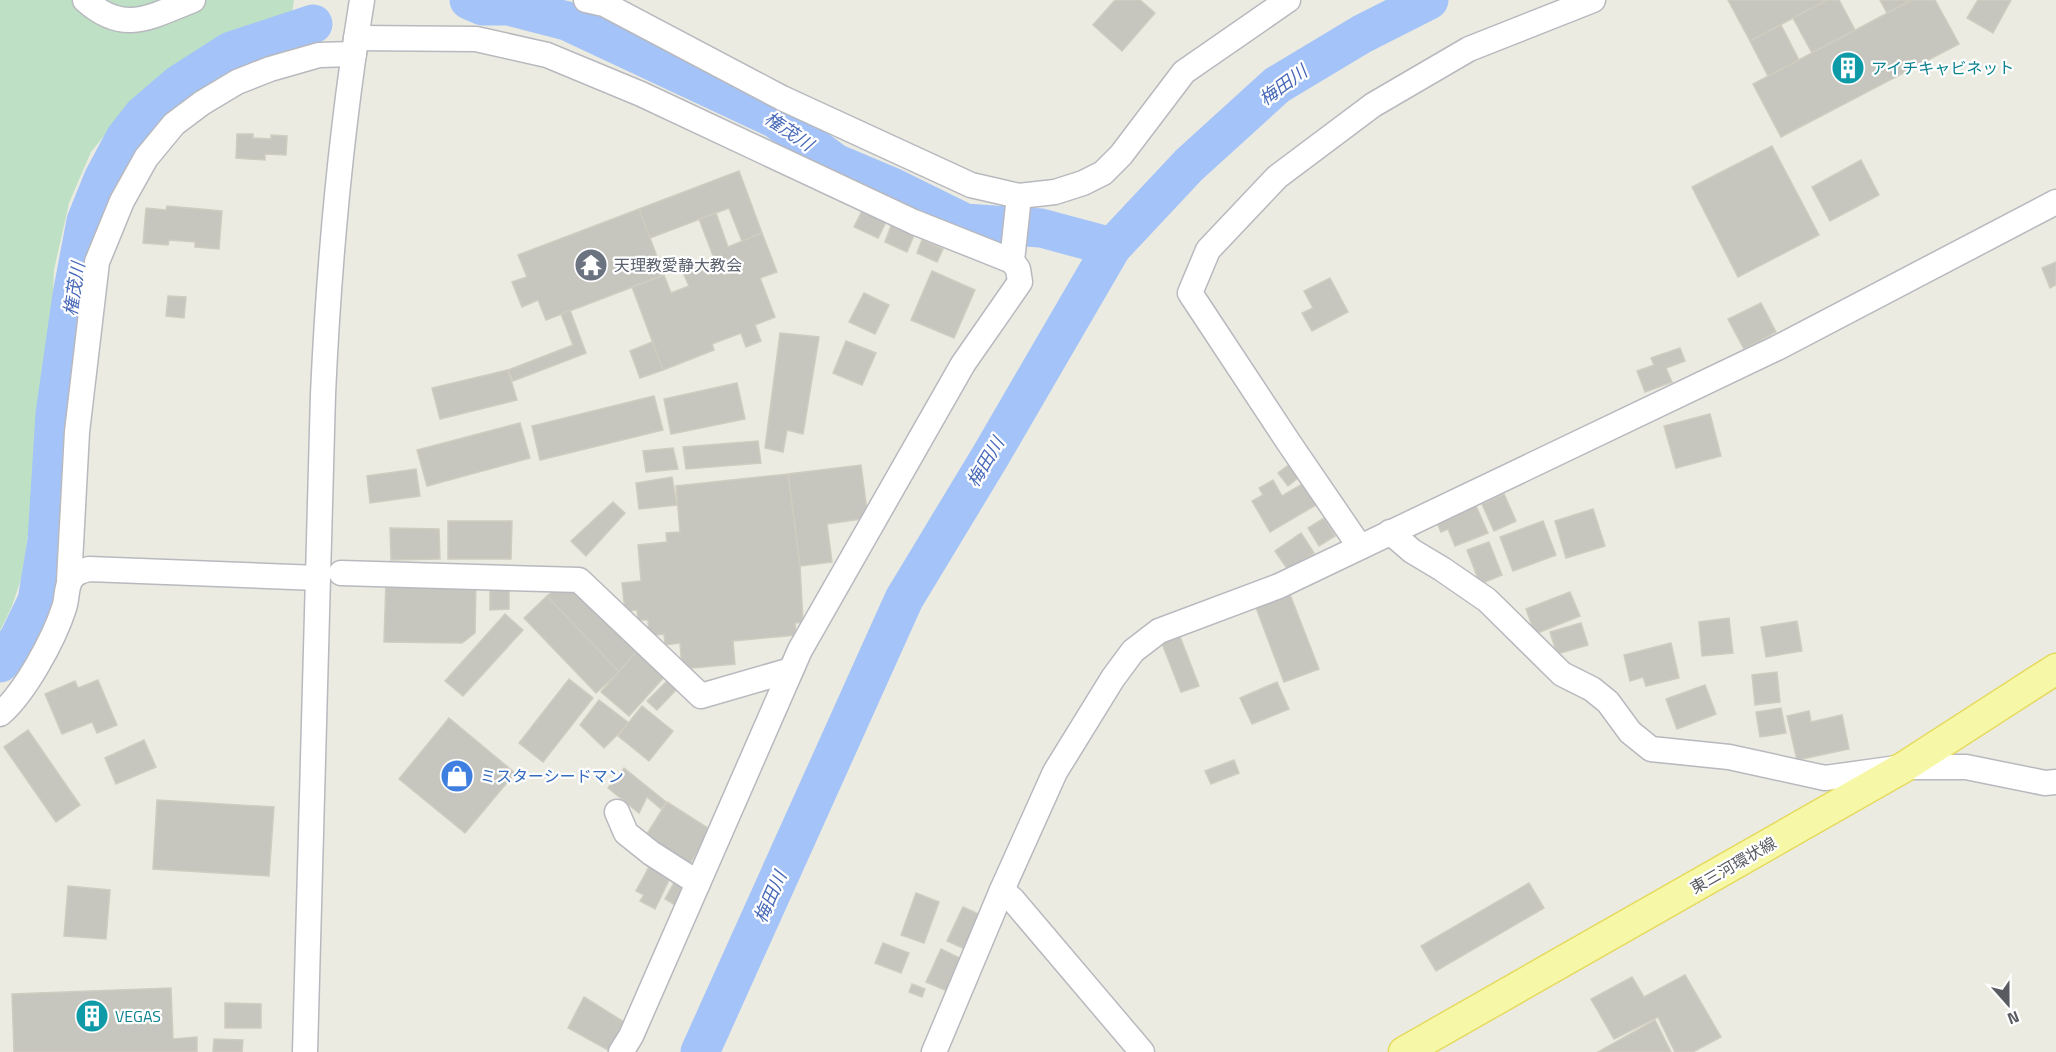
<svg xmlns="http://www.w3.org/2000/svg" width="2056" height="1052" font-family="'Titillium Web','Noto Sans JP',sans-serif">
<rect width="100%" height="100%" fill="#ebebe1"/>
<path fill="#bee1c5" d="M0,0H294L292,14L220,39L182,64L118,119L91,152L69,203L54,270L48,397L22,576L12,606L0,631Z"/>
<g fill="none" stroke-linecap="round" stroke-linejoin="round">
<g stroke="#a4c3f8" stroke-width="39">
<path d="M469,0L483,6H509L567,21L776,119L835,163L892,187L965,223L1041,228L1112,247"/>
<path d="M0,663L18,640L37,601L47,541L55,414L72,295L86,221L103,179L125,138L143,115L178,85L231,51L313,24"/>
<path d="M700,1052L904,599L991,455L1112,247L1189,165L1277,85L1362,34L1429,0"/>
</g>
</g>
<g fill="#c6c5be" stroke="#cfcdc0" stroke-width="1.5">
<path d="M1115,0H1140L1155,13L1122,51L1093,25Z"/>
<path d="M1728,0H1827L1750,41Z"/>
<path d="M1827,0H1839L1855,30L1812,53L1793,18Z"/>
<path d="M1880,0H1912L1887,13Z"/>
<path d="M1912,0H1935L1959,44L1781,137L1753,84Z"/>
<path d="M1978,0H2011L1993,33L1967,18Z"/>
<path d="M1781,25L1799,60L1768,76L1750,41Z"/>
<path d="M237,134H253V138L271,139V135L287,136L286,155L265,154V160L236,158Z"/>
<path d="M1772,146L1819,235L1738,277L1692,187Z"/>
<path d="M1861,160L1879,195L1830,221L1812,187Z"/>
<path d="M739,171L762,233L742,241L729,208L650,238L639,209Z"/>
<path d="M167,206L222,211L219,249L195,247V242L169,240L168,245L143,243L146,208L166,210Z"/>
<path d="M639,209L664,275L546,320L538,300L522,307L512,282L527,277L518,255Z"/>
<path d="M862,211L886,222L878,238L854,227Z"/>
<path d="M716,213L728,247L762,233L777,272L760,278L775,317L755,325L761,341L746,347L741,333L712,344L714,350L663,370L632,287L664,275L671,293L689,286L683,273L715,261L699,219Z"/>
<path d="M892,223L915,233L907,252L885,242Z"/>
<path d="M922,240L943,249L937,262L917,253Z"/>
<path d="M2056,262V285L2050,288L2042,268Z"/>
<path d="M932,271L975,290L954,338L911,320Z"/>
<path d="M1330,278L1348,312L1312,331L1302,313L1313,308L1304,291Z"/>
<path d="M864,293L889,305L875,334L849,322Z"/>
<path d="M168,296L186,297L184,318L166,316Z"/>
<path d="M1761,303L1776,332L1744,349L1728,319Z"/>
<path d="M570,310L586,353L513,381L508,370L573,345L561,314Z"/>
<path d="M780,333L819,337L803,434L787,430L783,452L765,448Z"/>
<path d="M846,341L876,353L862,385L833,373Z"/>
<path d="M652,342L663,370L640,378L630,351Z"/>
<path d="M1680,348L1685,361L1666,368L1672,382L1645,392L1637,371L1654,365L1651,358Z"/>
<path d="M508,370L517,400L440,419L432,388Z"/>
<path d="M737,383L745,419L671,434L664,399Z"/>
<path d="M654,396L663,430L540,460L532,426Z"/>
<path d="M1710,414L1721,456L1676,468L1664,426Z"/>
<path d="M520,423L530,458L427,486L417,450Z"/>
<path d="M758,441L761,463L686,469L683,447Z"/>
<path d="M673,448L678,469L646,472L643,451Z"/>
<path d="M1290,464L1299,477L1288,486L1278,473Z"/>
<path d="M861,465L868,518L827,524L832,562L800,566L788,474Z"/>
<path d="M416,469L420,496L370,503L367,476Z"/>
<path d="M788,474L800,566L803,622L795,623L796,635L733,641L735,664L682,669L680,643L665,645L664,634L649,636L648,620H638L637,610L625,611L622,583L641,581L638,545L667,542L666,533L680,532L676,486Z"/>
<path d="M672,477L677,505L639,509L636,483Z"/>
<path d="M1273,480L1282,496L1304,483L1316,505L1270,532L1252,501L1263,495L1259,488Z"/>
<path d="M1504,494L1516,521L1494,531L1482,504Z"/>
<path d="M1473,499L1488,533L1455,546L1448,529L1441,532L1434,516Z"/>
<path d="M613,502L625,513L586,556L571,541Z"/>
<path d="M1593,509L1605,546L1566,558L1555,521Z"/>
<path d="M1324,518L1335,536L1319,546L1308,528Z"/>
<path d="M448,521H512L511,559H448Z"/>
<path d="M1543,521L1556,555L1513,571L1500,537Z"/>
<path d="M390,528L439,529L440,559L391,560Z"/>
<path d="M1301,533L1314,553L1288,570L1275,551Z"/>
<path d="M1489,542L1502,575L1480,584L1467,550Z"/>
<path d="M386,580L476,582L475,633L462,643L384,642Z"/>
<path d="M490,583H509V609L490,610Z"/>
<path d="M562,584L573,587L637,651L619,672L547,596Z"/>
<path d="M1289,592L1319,669L1284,682L1255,605Z"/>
<path d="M1570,592L1580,616L1535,634L1526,609Z"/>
<path d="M547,596L619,672L596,693L524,618Z"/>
<path d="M505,614L523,630L463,696L445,681Z"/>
<path d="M1729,618L1733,653L1702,656L1699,622Z"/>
<path d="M1797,621L1802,651L1766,657L1761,627Z"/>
<path d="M1581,623L1588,645L1557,654L1550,632Z"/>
<path d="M1179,634L1199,686L1181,692L1161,641Z"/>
<path d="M1671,643L1679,678L1646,686L1643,677L1630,681L1624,655Z"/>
<path d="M637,651L665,676L629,716L601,692Z"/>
<path d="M1777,672L1780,702L1755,705L1752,675Z"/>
<path d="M569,679L593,698L543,762L519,743Z"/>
<path d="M98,680L117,725L97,733L92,722L62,734L45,694L75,681L78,688Z"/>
<path d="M667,681L676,690L657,710L647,701Z"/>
<path d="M1277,682L1289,709L1252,724L1240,698Z"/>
<path d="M1705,685L1716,714L1677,729L1666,699Z"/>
<path d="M599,700L629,723L604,748L580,725Z"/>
<path d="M642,706L673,731L649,761L618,736Z"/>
<path d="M1781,708L1786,733L1760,737L1756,712Z"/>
<path d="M1809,711L1811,722L1842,715L1849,749L1797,760L1787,716Z"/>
<path d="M449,718L515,773L465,833L399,779Z"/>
<path d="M28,730L80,805L56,822L4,747Z"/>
<path d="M144,740L156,767L116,784L105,758Z"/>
<path d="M1234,760L1239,773L1211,784L1205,771Z"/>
<path d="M624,768L666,802L661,809L647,797L639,813L608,788Z"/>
<path d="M157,800L274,807L269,876L153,869Z"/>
<path d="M667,802L711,830L689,865L645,837Z"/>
<path d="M649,867L670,878L655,909L640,901L644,895L636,891Z"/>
<path d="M675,881L691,890L680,908L665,899Z"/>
<path d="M1529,883L1544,908L1436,971L1421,946Z"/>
<path d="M68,886L110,890L106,939L64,936Z"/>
<path d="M916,893L939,902L924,943L901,935Z"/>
<path d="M963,907L983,916L967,950L947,941Z"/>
<path d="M883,943L909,953L901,973L875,963Z"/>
<path d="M941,949L966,961L952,993L926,982Z"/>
<path d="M1685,975L1721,1037L1693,1052H1675L1658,1017L1614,1039L1591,999L1632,977L1644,997Z"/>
<path d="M912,984L925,989L922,997L909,992Z"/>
<path d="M171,988L173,1039L197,1037V1052H14L12,994Z"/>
<path d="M584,997L624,1022L608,1050L568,1028Z"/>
<path d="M225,1003L261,1004V1028H225Z"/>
<path d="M1655,1020L1671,1052H1598Z"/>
<path d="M214,1039L243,1040L242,1052H213Z"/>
</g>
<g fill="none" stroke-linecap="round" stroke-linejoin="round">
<defs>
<g id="minor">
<path d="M85,0C124,35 150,17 193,0"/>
<path d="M586,0L604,4L782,98L971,185L1019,196"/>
<path d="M356,38L476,39L547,55L641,94L914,222L1012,261"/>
<path d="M1390,532L1412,551L1442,569L1487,600L1562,674L1592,689L1608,702L1630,732L1651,749L1729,757L1825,778L1904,767H1966L2045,783L2056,782"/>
<path d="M1360,547L1289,443L1190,293L1208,250L1277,177L1373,105L1469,49L1593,0"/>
<path d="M341,573L579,580L701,696L791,670"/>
<path d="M69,581L77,432L97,262L122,201L146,158L174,124L202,103L237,82L270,69L319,55L354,54"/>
<path d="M0,714C25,693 54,639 64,608C67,600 66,589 70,581C74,573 81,571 89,569L318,578"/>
<path d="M617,812L626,833L651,853L698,883"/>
<path d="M1002,890L1013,900L1142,1052"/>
<path d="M305,1052L323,394C329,262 341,130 362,0"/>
<path d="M621,1052L631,1036L800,650L963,364L1020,282L1018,269L1012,261L1019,196L1055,192L1083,183L1103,173L1121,155L1184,72L1288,0"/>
<path d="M934,1052L1002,890L1055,772L1113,678L1133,651L1159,631L1279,586L1777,348L2056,202"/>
</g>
<path id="major" d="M1404,1052L1904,767L2056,669"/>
</defs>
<use href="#minor" stroke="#b8b9bf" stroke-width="27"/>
<use href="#major" stroke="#e6da5f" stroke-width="33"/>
<use href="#minor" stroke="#fff" stroke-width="24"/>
<use href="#major" stroke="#f6f8a8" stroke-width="30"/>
</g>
<defs>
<symbol id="building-disc" viewBox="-11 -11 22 22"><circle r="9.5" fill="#0f9aa8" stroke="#fff"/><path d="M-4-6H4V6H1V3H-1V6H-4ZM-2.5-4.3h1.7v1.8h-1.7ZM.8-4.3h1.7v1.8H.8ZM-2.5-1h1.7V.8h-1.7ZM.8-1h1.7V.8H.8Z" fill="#fff"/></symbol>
<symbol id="temple-disc" viewBox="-11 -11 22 22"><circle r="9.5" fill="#6b7280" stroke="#fff"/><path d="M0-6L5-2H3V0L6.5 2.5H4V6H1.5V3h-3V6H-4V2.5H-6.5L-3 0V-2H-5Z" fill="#fff"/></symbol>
<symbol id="shop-disc" viewBox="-11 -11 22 22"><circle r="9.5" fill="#3f7fe0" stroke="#fff"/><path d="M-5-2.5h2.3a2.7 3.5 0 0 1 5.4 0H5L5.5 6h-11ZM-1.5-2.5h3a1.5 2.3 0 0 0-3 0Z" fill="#fff"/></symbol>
</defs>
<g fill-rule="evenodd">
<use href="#building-disc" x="1829" y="49" width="38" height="38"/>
<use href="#temple-disc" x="572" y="246" width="38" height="38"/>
<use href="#shop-disc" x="438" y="757" width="38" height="38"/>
<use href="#building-disc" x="73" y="997" width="38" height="38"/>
</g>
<g text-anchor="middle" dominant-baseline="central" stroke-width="4.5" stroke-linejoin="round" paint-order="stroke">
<g font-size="16" fill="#0d838f" stroke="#fff" text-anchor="start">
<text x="1871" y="68">アイチキャビネット</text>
<text x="115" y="1016">VEGAS</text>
</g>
<g font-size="16" fill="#5b616d" stroke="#fff" text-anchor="start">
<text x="614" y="265">天理教愛静大教会</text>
</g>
<g font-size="16" fill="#366cbe" stroke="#fff" text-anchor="start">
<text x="480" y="776">ミスターシードマン</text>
</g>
<g font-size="16" fill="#595b61" stroke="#fff">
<text transform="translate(1733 865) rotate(-30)">東三河環状線</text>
</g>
<g font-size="18" font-style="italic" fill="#496ab9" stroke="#fff">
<text transform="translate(1283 85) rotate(-36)">梅田川</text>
<text transform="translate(789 131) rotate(34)">権茂川</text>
<text transform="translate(74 289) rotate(-81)">権茂川</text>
<text transform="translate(985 462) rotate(-59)">梅田川</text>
<text transform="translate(770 897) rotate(-66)">梅田川</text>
</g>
</g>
<g transform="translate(2008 1004) rotate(159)" stroke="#ffffff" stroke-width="4.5" paint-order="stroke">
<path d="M0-4.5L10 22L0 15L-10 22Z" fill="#595b61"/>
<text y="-9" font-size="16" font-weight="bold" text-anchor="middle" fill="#595b61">N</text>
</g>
</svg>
